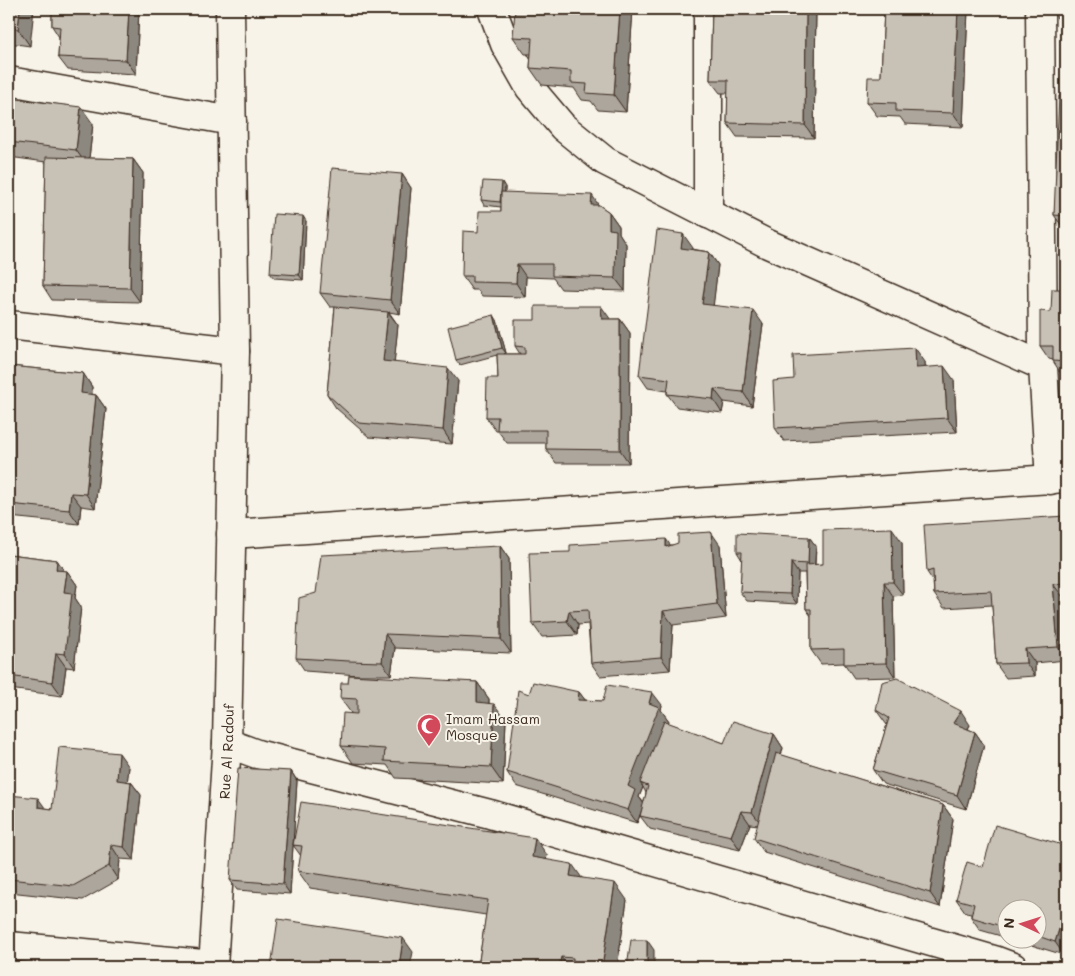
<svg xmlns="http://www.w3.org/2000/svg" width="1075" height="976" font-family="Mali,sans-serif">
<rect width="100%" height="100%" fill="#f7f3e8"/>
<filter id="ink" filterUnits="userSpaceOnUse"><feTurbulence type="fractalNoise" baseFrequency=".02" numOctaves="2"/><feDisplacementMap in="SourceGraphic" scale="10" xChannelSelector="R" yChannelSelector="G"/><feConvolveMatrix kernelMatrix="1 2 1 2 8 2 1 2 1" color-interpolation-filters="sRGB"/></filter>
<g filter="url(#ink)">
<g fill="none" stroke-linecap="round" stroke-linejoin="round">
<defs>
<g id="street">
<path d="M492,9L505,44L530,88L563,127L605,161L768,244L1043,366L1050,480"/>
<path d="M708,9V214"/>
<path d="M1040,9L1043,349"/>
<path d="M9,81L232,121"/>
<path d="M9,325L235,351"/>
<path d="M227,743L257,754L490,814L997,961L1013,967"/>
<path d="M9,946L214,965"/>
</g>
<g id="secondary">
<path d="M231,534L1066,478"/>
<path id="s1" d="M213,967L227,743L235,351L230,9"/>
</g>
</defs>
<use href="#street" stroke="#3b2a1e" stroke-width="31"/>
<use href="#secondary" stroke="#3b2a1e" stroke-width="31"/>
<use href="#street" stroke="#f7f3e8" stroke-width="28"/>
<use href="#secondary" stroke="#f7f3e8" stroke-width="28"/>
</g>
<g fill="#aca69d" stroke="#3b2a1e" fill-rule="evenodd">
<path d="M9,9L30,46L9,43Z"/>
<path d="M52,9H139L136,74L68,70L58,57L59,37L52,26Z"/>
<path d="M633,9L626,112L598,110L591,101L582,100L574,88L542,85L530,68L531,54H525L513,37Z"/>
<path d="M712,9H816L814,138L737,137L727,123L728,93H720L710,80Z"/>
<path d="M884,9H968L963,127L905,124L900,117L877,116L867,102L881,77Z"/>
<path d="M1050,9H1066V24H1062Z"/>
<path d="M1066,81V229H1064L1054,215Z"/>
<path d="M9,98L93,124L89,158L133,159L143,173L140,302L52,300L43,286L46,162L9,157Z"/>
<path d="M402,174L411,188L400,314L389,312L398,325L394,362L458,381L452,444L369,437L336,408L327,394L335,307H330L320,293Z"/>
<path d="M505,187V193L599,205L609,212L619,226V233L626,244L625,291L561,289L553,278L526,277L525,297L482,296L478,290H472L462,276L478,232L501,211V207L484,205L481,200Z"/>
<path d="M306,221L303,280L274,278L270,273Z"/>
<path d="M693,248L692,249L709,252L718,265L713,305L763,324L752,406L724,402L722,413L677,407L667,394V391L648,388L639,375Z"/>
<path d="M1066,289V375H1062L1053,361V360L1049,359L1040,346L1051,312Z"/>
<path d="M620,319L630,333L629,463H556L546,449V443H507L498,431H496L486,417L498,378L497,355L460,365L456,360L497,320L506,353L504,354H520L515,346L535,320Z"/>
<path d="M925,362V367L954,380L957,432L784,441L775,428L794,379Z"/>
<path d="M9,366L83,373L92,387V394L96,395L106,409L95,508L81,506L79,524L9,517Z"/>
<path d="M1066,516V597H1063L1066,644V660L1035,663V676L1006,678L996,664L992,605L944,608L934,594L933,581L927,572Z"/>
<path d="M809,537L816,546L815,565L823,564L902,542L903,595L893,596L895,677L854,678L844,663L821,664L811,650V616L806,609L805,573H798L797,604L747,601L740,592L742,560L737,552Z"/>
<path d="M670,545H720L726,618L673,625L670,670L600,676L591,663L588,624L578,625L577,635L542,637L532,623L570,552Z"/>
<path d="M500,546L509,559L511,653L395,648L391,675H358L305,671L296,658Z"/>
<path d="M9,554L57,560L64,571H67L77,585L75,598L81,607L74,668L66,667L62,696L9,689Z"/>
<path d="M477,682L489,699V703L506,720L503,784L396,778L387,765L353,763L341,746L351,713L340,698L348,683Z"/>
<path d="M579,692L585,700L662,705L661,710L669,721L668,723L724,743L774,734L783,748L781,755L943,805L953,819L940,907L764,852L754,838L758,825L750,824L740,850L650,829L640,816L641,813L637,823L516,786L507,772L529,694ZM643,787L646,793L644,803L639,797Z"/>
<path d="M876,710L970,725L968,729L975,732L984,745L966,809L883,784L873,770L887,725Z"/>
<path d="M129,767L127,781L131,782L141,795L134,860L120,859L118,880L83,900L9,892V795L45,808L52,809Z"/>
<path d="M291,771L297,781L290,894L237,890L230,880Z"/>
<path d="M293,845L547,855L546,860L627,900L617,967H478L486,915L310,888L298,871L301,856Z"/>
<path d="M1066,846V949L1064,955L1008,938H1038V908H1008V938L980,930L971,917V914L966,913L956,899L983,867Z"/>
</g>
<g fill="#8c877f" stroke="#3b2a1e">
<path d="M20,9H34L30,46L18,29Z"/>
<path d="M129,9H139L136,74L126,60Z"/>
<path d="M620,9H633L626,112L614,95Z"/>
<path d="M806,9H816L814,138L805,125Z"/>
<path d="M958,9H968L963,127L953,113Z"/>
<path d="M81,107L93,124L88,167L76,150Z"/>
<path d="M133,159L143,173L140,302L130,288Z"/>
<path d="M402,174L411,188L400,314L390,300Z"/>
<path d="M502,182L505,187L504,207L500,202Z"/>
<path d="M592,195L601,209L591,205Z"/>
<path d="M609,212L619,226V233L626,244L625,291L615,278L609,229Z"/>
<path d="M303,216L306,221L303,280L299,275Z"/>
<path d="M683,234L693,248L690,262L681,248Z"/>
<path d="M709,252L718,265L712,317L702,304Z"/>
<path d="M517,264L526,277L525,297L516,283Z"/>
<path d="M601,306L611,320L602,319Z"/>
<path d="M753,310L763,324L752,406L743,392Z"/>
<path d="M388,312L398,325L393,375L383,361Z"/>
<path d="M494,315L497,320L506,353L502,348Z"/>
<path d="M620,319L630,333L629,463L620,450Z"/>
<path d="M915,348L925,362L926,381L916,368Z"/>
<path d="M944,366L954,380L957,432L947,418Z"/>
<path d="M448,368L458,381L452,444L443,430Z"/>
<path d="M83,373L92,387L90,407L81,393Z"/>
<path d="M714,389L724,402L722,413L713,399Z"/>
<path d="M96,395L106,409L95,508L86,494Z"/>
<path d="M71,493L81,506L79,524L69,510Z"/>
<path d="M892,528L902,542L903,595L893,582Z"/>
<path d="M711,532L720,545L726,618L717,604Z"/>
<path d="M809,537L816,546L814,574L808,564Z"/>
<path d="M666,539L675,552L666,547Z"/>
<path d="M500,546L509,559L511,653L501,639Z"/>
<path d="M57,560L66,574L56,570Z"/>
<path d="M791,563L798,573L797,604L790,594Z"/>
<path d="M67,571L77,585L75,598L81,607L74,668L65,654L64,592Z"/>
<path d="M884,582L893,596L895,677L886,663Z"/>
<path d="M1053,584L1063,597L1066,644V659L1058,647Z"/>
<path d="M569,611L578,625L577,635L567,621Z"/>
<path d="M663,611L673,625L670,670L661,657Z"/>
<path d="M385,634L395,648L391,675L382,662Z"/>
<path d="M1025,649L1035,663V676L1026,663Z"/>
<path d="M56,653L66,667L62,696L52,682Z"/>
<path d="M477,682L489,699L488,719L477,702Z"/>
<path d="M579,692L589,705L578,700Z"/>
<path d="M652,692L662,705L661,710L669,721L644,785L640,783L643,787L639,797L644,804L637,823L628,810V786Z"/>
<path d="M494,704L506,720L503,784L491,767Z"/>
<path d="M961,711L970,725L963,737L953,723Z"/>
<path d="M975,732L984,745L966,809L957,795Z"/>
<path d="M774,734L783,748L762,825L752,812Z"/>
<path d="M119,753L129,767L126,794L117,780Z"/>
<path d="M291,771L297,781L290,894L283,884Z"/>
<path d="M131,782L141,795L134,860L124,847Z"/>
<path d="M38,798L48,812L38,807Z"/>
<path d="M943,805L953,819L940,907L930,893Z"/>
<path d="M741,811L750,824L740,850L731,836Z"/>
<path d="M535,838L547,855L544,874L532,857Z"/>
<path d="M111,845L120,859L118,880L109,866Z"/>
<path d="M572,864L584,881L570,876Z"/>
<path d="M615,883L627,900L617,967H602Z"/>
<path d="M1060,926L1066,935V949L1064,955L1055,942Z"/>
<path d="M403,938L413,952L410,967H399Z"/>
<path d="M647,940L654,950V967H647Z"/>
<path d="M561,957L568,967H559Z"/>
</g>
<g fill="#c8c1b6" stroke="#3b2a1e">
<path d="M9,9H20L18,29L9,28Z"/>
<path d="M52,9H129L126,60L58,57L60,27L52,26Z"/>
<path d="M515,9H620L614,95L586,93L587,84L571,83V71L530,68L532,38L513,37Z"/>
<path d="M712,9H806L805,125L727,123L728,80H710Z"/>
<path d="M884,9H958L953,113L896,111V103L867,102L868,77H881Z"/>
<path d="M1052,9H1066V11L1053,10Z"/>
<path d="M1066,81V216L1054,215L1059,96H1065Z"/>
<path d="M9,98L81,107L76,150L9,142Z"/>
<path d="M46,157L133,159L130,288L43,286Z"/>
<path d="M332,168L402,174L390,300L320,293Z"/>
<path d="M483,181L502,182L500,202L481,200Z"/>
<path d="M501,192L592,195L591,205H599L609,212V229L616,230L615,278L552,276V264H517L516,283L472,282V276H462L463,231L478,232L479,211H501Z"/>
<path d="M274,214L303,216L299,275L270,273Z"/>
<path d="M657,230L683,234L681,248L709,252L702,304L753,310L743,392L714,389L713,399L667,394L669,379L639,375Z"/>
<path d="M1052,289H1066V362L1053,361V346H1040V311L1051,312Z"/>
<path d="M535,306H601L602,319H620V450L546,449V430H497L498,417H486L487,378H498L497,354H525V347L515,346V320H535Z"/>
<path d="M335,307L388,312L383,361L448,368L443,430L359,423L327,394Z"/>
<path d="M494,315L502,348L456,360L448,327Z"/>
<path d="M915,348L916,368L944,366L947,418L775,428L773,381L794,379L793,355Z"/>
<path d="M9,366L83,373L81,393L96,395L86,494L71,493L69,510L9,504Z"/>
<path d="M1066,516V583L1053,584L1058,647L1025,649L1026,663L996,664L991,591L934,594L933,570L927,572L924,525Z"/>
<path d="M892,528L893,582H884L886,663L844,664V649L811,650V609H806L805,565L823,564V530Z"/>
<path d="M711,532L717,604L663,611L661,657L591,663L588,610L569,611L567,621L532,623L529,553L570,552V545L666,539V547L678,543V534Z"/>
<path d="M737,533L809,537L808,564L791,563L790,594L740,592L742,552H737Z"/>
<path d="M500,546L501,639L385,634L382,662L349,661L296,658L299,598L316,593L321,555Z"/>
<path d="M9,554L57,560L56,570L67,571L64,592L72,593L65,654L56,653L52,682L9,676Z"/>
<path d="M349,675L477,682V702L494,704L491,767L384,761L385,749L341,746L343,713L357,714V699L340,698L341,683H348Z"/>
<path d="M897,678L961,711L953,723L975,732L957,795L873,770L889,718L876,710L882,682Z"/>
<path d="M533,682L579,692L578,700L603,701L607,685L652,692L649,703L659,707L628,786L635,790L628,810L507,772L518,690L529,694Z"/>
<path d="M664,721L724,743L733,721L774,734L752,812L741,811L731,836L640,816L648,786L640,783Z"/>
<path d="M59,747L119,753L117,780L131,782L124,847L111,845L109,866L73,886L9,879V795L38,798V807L52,809Z"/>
<path d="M776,753L943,805L930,893L754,838Z"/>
<path d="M238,768L291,771L283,884L230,880Z"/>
<path d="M301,802L535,838L532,857L572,864L570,876L615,883L602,967L573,964V958L561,957L559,967H545L533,965L532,967H478L488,900L298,871L302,846L293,845Z"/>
<path d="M995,825L1066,846V928L1060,926L1055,942L1038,936V908H1008V928L971,917L974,904L956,899L967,862L983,867Z"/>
<path d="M278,919L403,938L399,967H271Z"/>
<path d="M631,940H647V967H627Z"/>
</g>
</g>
<defs>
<symbol id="mosque-pin" viewBox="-11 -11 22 30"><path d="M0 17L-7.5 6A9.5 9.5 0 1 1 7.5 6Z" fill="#d1495b" stroke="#f7f3e8"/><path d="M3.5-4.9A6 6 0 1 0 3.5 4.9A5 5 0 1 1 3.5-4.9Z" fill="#fff"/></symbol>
</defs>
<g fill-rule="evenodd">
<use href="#mosque-pin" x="415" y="712" width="28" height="38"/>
</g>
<g text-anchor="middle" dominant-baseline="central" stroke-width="4" stroke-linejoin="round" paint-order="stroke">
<g font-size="14" fill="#3b2a1e" stroke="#f7f3e8" text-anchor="start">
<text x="446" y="718">Imam Hassam<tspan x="446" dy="16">Mosque</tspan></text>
</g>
<g font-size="14" fill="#3b2a1e" stroke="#f7f3e8">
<text stroke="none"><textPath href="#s1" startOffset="216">Rue Al Radouf</textPath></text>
</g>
</g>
<rect width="1075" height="976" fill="none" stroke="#f7f3e8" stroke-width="30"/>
<rect x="15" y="15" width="1045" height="946" fill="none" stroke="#3b2a1e" stroke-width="2" filter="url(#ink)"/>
<g transform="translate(1022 924) rotate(274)"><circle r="24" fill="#f7f3e8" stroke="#aca397"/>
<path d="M0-4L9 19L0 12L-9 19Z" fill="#d1495b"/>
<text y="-8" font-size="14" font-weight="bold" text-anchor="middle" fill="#3b2a1e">N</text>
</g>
</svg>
